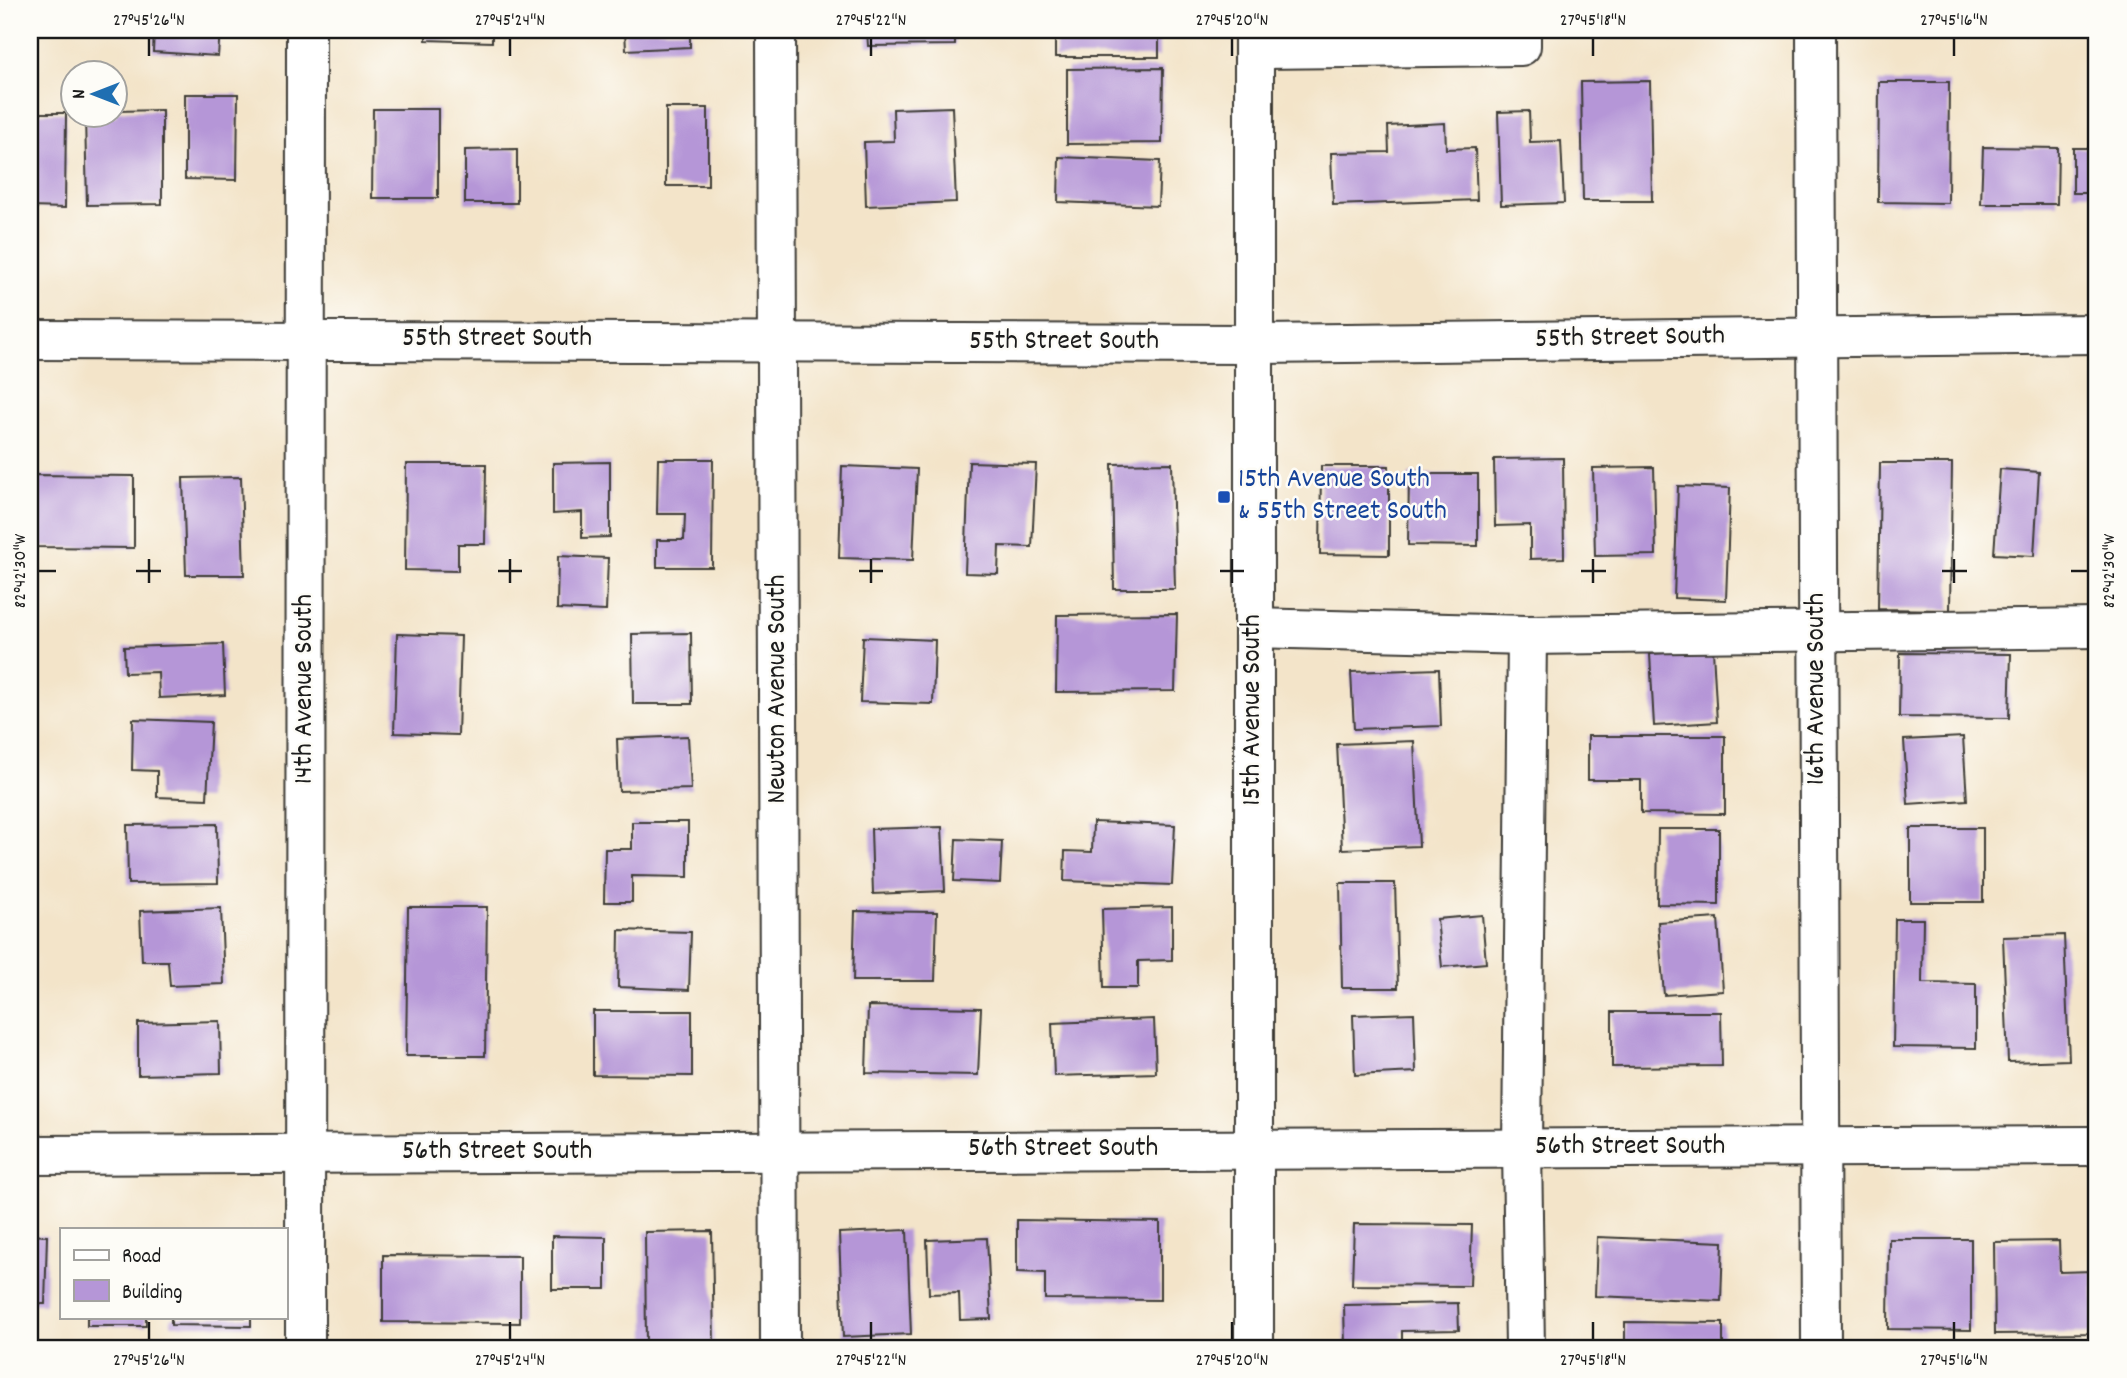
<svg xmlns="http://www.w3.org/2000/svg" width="2127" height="1378" font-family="Dekko,sans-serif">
<rect width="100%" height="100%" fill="#fdfcf7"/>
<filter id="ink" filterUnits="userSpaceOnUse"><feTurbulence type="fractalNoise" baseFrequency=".0143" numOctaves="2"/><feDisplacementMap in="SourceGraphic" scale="14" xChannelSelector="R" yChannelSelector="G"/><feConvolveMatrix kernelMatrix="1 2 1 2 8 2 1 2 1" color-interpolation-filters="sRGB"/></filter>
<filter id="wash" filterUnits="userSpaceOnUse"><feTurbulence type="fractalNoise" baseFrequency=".00686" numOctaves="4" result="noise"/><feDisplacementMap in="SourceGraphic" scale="28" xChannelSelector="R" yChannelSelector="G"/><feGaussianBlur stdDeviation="1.57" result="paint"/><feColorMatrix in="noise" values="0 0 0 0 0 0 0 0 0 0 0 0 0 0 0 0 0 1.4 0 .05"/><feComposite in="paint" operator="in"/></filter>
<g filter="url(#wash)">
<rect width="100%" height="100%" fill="#f3e4c9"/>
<g id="blocks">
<g fill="#b596d7">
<path d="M154,30H220L218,56L153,52Z"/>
<path d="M426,30H492V42L426,40Z"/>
<path d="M625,30H690V47L626,50Z"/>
<path d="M867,30H955V45L868,46Z"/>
<rect x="1055" y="30" width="104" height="27"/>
<path d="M1163,68L1162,143L1067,144V69Z"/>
<path d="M1650,81L1652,201H1583L1581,82Z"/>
<path d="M1879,82H1949L1948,203L1878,202Z"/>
<path d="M185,94H238L237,180L185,179Z"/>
<path d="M952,107L956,202L866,206L864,142L894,141L893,109Z"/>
<rect x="666" y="108" width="42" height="78"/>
<path d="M373,109H438V198H372Z"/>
<path d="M162,110V204L87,205L85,116H116V111Z"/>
<path d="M1529,111L1530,142L1561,141L1564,203L1501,205L1498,112Z"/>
<path d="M30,113H66L65,208L30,207Z"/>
<path d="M1445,123L1446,149L1475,148L1477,200L1333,205L1331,153L1389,152L1388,126Z"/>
<path d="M1983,147L2058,148L2057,204H1981Z"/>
<rect x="2073" y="148" width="24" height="45"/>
<path d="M517,149V203H465V150Z"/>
<path d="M1059,157L1160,161L1158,206L1058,202Z"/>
<path d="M1563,458L1564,558L1530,559V525L1495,526L1494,459Z"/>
<path d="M658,459H713L712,567H657V540H684L685,514H657Z"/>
<path d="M610,462V537L582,538V512L553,514V463Z"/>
<path d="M969,462L1036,464L1032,547L999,546L998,574L965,573Z"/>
<path d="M1172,463L1175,589H1114L1112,464Z"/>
<path d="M1880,463H1952L1950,610L1878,609Z"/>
<path d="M406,464H486L485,544H458V571L405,570Z"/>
<path d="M842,466L917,469L913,560L839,558Z"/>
<path d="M1321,466H1389V555L1320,554Z"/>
<path d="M1654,467L1656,555L1595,556L1593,468Z"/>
<path d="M2000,469L2039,472L2034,556L1994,554Z"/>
<path d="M1409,474H1478V546L1408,545Z"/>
<path d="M33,475L134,476V548L33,547Z"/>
<path d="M241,477L244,575H186L183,478Z"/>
<path d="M1678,486L1730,488L1726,600L1674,598Z"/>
<path d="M558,556L608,558L606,611L557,609Z"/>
<path d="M1177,614L1175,691L1056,692L1057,615Z"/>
<path d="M691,633L692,704H633L632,634Z"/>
<path d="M397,634L461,636L458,735L394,733Z"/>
<path d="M863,637L935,640L933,704L860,702Z"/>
<path d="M223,644L225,695L159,698L158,672L125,673L124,647Z"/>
<path d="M1713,650L1717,722L1654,726L1650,654Z"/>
<path d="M1900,653L2011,654L2009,718L1899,717Z"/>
<path d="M1439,669L1441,726L1354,729L1351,672Z"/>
<path d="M133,719L211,722L207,799L157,797V771L132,770Z"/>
<path d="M688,736L691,789L619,791L617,739Z"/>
<path d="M1588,736H1725V814L1641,813V780H1588Z"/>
<path d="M1963,737L1967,800L1908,804L1904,740Z"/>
<path d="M1414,741L1419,846L1342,849L1337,744Z"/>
<path d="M632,822H688V877L632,876V902H604L605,849H632Z"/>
<path d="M1093,822L1175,825L1172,885L1064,881L1065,851L1092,852Z"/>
<path d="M217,824L218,883L128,884L127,825Z"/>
<path d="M942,827L945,891L873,894L871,829Z"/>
<rect x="1910" y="828" width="73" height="74"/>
<path d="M1658,829H1719V905L1657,904Z"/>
<path d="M956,839L1002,841L1000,883L954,881Z"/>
<path d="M1340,883H1395L1398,988H1342Z"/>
<path d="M408,907H487L485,1056H406Z"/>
<path d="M1172,907V960L1138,961V988H1104L1102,909Z"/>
<path d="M221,908L224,984L170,986L168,961H142L140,911Z"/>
<path d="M855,911L937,912L935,981H853Z"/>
<path d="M1482,915L1486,963L1442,967L1437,919Z"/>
<path d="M1718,918L1723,991L1664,995L1658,922Z"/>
<path d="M1895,919H1923L1922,983L1976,984V1048L1893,1047Z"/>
<path d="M619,930L691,932L689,990L618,987Z"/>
<path d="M2064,935L2069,1060L2008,1062L2003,937Z"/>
<path d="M868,1006L981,1008L978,1075L866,1073Z"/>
<path d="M593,1011H692V1076L593,1075Z"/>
<path d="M1612,1012H1721L1722,1066L1612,1067Z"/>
<path d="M1414,1013L1416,1072L1355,1075L1353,1015Z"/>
<path d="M1154,1019L1156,1073L1054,1076L1052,1023Z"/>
<path d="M220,1021L221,1073L138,1075V1023Z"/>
<path d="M1017,1220L1160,1222V1300L1045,1299V1273L1017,1272Z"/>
<path d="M1354,1224L1472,1225L1470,1286L1352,1285Z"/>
<path d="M907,1230L911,1334L843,1337L839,1233Z"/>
<path d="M712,1231L714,1348H646L645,1232Z"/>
<path d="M30,1235L47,1236L45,1304H30Z"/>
<path d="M552,1236L606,1237V1289H552Z"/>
<path d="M1597,1237L1723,1242L1721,1301L1595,1296Z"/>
<path d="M987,1238L991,1319L960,1320L959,1293L929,1294L927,1240Z"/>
<path d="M1889,1239H1971V1330L1888,1329Z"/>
<path d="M2059,1241L2060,1272L2093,1271L2094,1333L1995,1334L1994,1242Z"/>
<path d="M383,1255L520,1256V1323L383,1322Z"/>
<path d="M1458,1303L1459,1330L1402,1331V1348H1345L1344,1305Z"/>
<rect x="87" y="1317" width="59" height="9"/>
<path d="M171,1317H251V1326L171,1325Z"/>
<path d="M1625,1322L1723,1323V1348H1625Z"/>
<rect x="1073" y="1343" width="87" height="5"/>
</g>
</g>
</g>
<g filter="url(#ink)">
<use href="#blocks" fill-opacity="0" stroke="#3c3a36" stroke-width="2"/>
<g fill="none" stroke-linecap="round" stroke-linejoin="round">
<defs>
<g id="minor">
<path d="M776,30L780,1348"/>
<path d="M1816,30L1821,1348"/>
<path d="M1254,49L1521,46V30"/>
<path d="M30,340L1254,344L2097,334"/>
<path d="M1254,628L1527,635L2097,628"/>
<path d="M30,1155L2097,1146"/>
<path d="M305,1348L306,30"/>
<path d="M1254,1348V30"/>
<path d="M1525,1348L1522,1149L1527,635"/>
</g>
</defs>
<use href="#minor" stroke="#3c3a36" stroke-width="42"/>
<use href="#minor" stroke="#fff" stroke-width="38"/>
</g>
</g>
<path fill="none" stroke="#1c1c1c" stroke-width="2.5" d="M149,38V56M510,38V56M871,38V56M1232,38V56M1593,38V56M1954,38V56M149,559V583M510,559V583M871,559V583M1232,559V583M1593,559V583M1954,559V583M38,571H56M136,571H161M498,571H522M859,571H883M1220,571H1244M1581,571H1606M1942,571H1967M2071,571H2088M149,1322V1340M510,1322V1340M871,1322V1340M1232,1322V1340M1593,1322V1340M1954,1322V1340"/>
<rect fill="#1a4fb4" stroke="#fdfcf7" stroke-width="2.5" x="1217" y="490" width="14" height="14" rx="3.5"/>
<g text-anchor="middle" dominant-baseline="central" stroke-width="5" stroke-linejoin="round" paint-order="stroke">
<g font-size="28" fill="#1c1c1c" stroke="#fdfcf7">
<text transform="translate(1630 339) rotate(-1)">55th Street South</text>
<text x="497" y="340">55th Street South</text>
<text x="1064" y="343">55th Street South</text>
<text transform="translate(306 689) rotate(-90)">14th Avenue South</text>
<text transform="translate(779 689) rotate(-90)">Newton Avenue South</text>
<text transform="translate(1818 689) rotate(-90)">16th Avenue South</text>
<text transform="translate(1254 710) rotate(-90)">15th Avenue South</text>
<text x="1630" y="1148">56th Street South</text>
<text x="1063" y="1150">56th Street South</text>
<text x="497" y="1153">56th Street South</text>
</g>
<g font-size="28" fill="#164399" stroke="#fdfcf7" text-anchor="start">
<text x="1238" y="481">15th Avenue South<tspan x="1238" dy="32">&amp; 55th Street South</tspan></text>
</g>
</g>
<rect width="2127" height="1378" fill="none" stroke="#fdfcf7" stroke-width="77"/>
<rect x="60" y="1228" width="228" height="91" fill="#fdfcf7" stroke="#a3a29f" stroke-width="2"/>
<rect x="74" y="1250" width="35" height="10" fill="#ffffff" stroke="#a3a29f" stroke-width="2"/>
<text x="122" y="1262" font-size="21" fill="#1c1c1c">Road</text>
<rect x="74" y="1280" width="35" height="21" fill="#b596d7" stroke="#a3a29f" stroke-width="2"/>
<text x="122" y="1298" font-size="21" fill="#1c1c1c">Building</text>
<g transform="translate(94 94) rotate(270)"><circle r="33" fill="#fdfcf7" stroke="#a3a29f" stroke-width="2"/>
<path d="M0-5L12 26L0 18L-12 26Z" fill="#1f6fb2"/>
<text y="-10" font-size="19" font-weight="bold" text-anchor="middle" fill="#1c1c1c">N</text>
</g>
<rect x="38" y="38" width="2050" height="1302" fill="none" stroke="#1c1c1c" stroke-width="2.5"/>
<g font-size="18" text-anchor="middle" fill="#1c1c1c">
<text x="149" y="25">27°45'26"N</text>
<text x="510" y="25">27°45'24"N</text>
<text x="871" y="25">27°45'22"N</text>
<text x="1232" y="25">27°45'20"N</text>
<text x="1593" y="25">27°45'18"N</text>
<text x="1954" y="25">27°45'16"N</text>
<text transform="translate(2108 571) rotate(-90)" y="6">82°42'30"W</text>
<text transform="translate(19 571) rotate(-90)" y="6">82°42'30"W</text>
<text x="149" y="1365">27°45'26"N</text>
<text x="510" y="1365">27°45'24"N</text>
<text x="871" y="1365">27°45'22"N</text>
<text x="1232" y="1365">27°45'20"N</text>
<text x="1593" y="1365">27°45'18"N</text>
<text x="1954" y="1365">27°45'16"N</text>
</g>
</svg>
